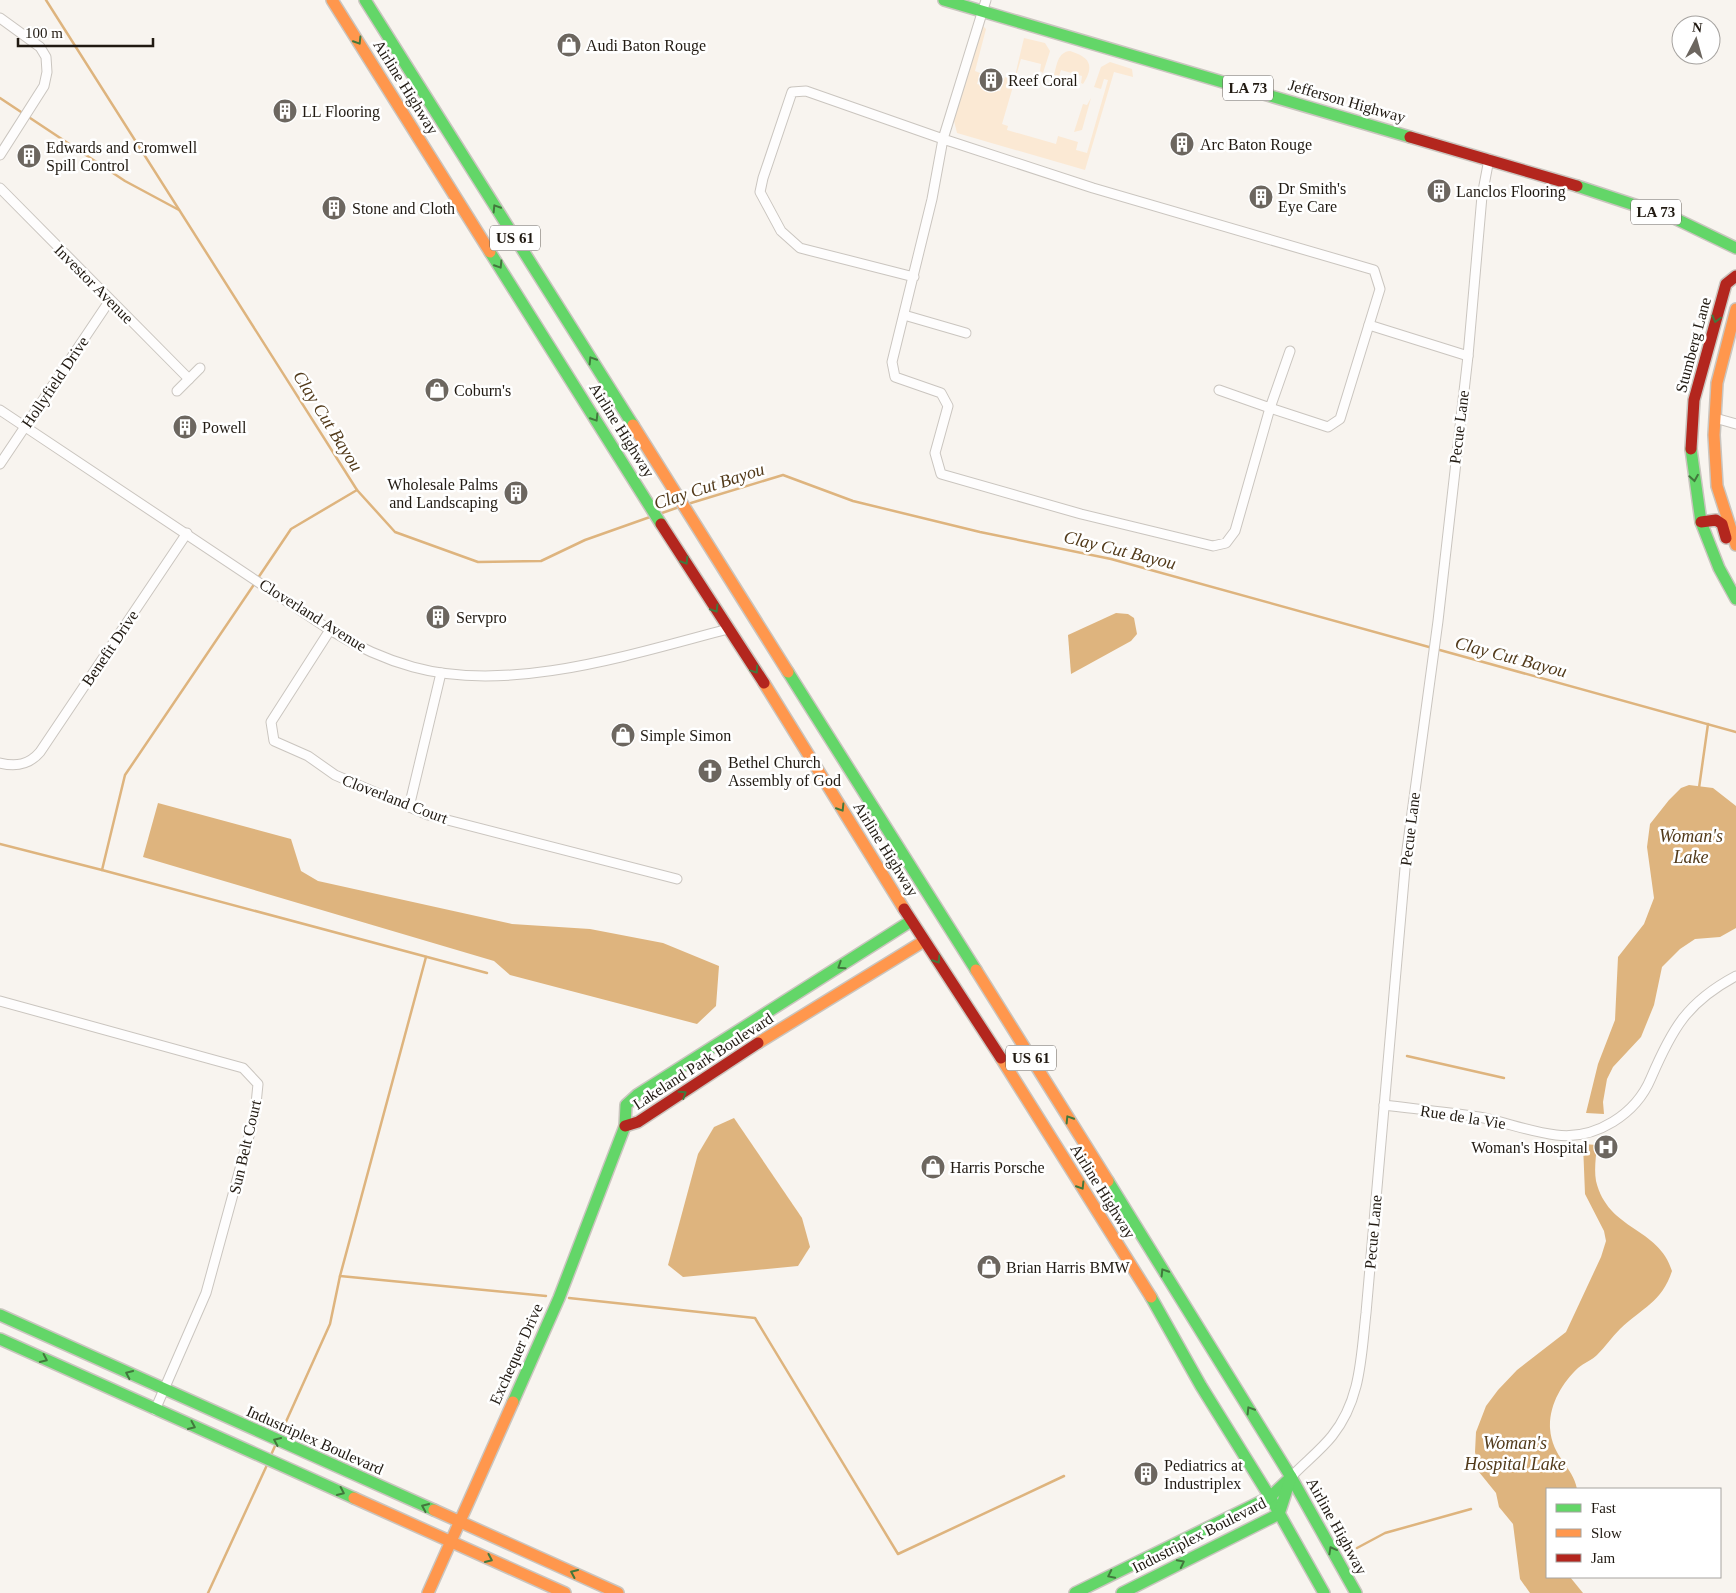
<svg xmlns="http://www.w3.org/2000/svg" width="1736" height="1593" font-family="Georgia,serif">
<rect width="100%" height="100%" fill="#f8f4ef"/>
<g fill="#fbe9d4">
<path d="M983,26L986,29L975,71L980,73L977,84L1000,91L1005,77L1014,80L1024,38L1045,43L1050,51L1043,73L1040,71L1041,64L1021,59L1002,124L1008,126L1007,130L1056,144L1058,136L1078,142L1076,150L1087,153L1108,80L1104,79L1101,89L1094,87L1101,67L1110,62L1132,69L1133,77L1114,72L1085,170L957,133L954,121L967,69Z"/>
<path d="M1070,51C1090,57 1095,66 1083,84L1081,83L1082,76L1061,70L1059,76L1054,75C1057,64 1058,52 1070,51Z"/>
<path d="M1091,98L1082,130L1074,132L1083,104L1087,105Z"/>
</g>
<g fill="#deb47e">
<path d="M1116,613L1128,614L1134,618L1137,634L1131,641L1071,674L1068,635Z"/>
<path d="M1689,785L1713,788L1736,806V928L1720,937L1695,939L1680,949L1662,967L1654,1005L1641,1037L1613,1067L1607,1079L1603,1102L1604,1114L1586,1113L1598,1064L1615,1020L1618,957L1644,924L1654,898L1647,847L1650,824L1669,800L1681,788Z"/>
<path d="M158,803L291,839L301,871L318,881L512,924L590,929L663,943L719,966L716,1006L697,1024L510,975L494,961L143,857Z"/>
<path d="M734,1118L802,1218L810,1247L798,1266L683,1277L668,1265L698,1154L714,1127Z"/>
<path d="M1583,1144L1597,1145C1596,1156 1594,1170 1596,1181C1608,1231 1659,1227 1672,1271C1662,1302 1642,1308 1620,1329C1612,1337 1605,1347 1597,1355C1592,1360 1584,1363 1578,1368C1562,1383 1549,1405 1550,1428C1552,1458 1573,1466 1577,1489H1547V1577H1570L1583,1593H1530L1520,1579L1513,1524L1499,1507L1496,1493L1479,1472L1475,1452L1476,1432L1486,1406L1498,1390L1517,1370L1566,1332L1601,1257L1606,1241L1604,1231L1585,1194Z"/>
</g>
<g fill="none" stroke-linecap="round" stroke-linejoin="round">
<g stroke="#deb47e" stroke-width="2.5">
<path d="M46,0L357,490L395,532L478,562L541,561L585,540L650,517"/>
<path d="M0,98L125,181L179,210"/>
<path d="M691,503L783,475L853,501L980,532L1111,559L1736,732"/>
<path d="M662,513L679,507"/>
<path d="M258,578L291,529L357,490"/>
<path d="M1699,788L1708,724"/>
<path d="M0,844L102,870L125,775L255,583"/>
<path d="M102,870L487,973"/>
<path d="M426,957L340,1276L546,1296"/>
<path d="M1407,1056L1504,1078"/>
<path d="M569,1298L755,1318L898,1554L1064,1476"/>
<path d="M280,1435L330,1324L340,1276"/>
<path d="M271,1455L275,1446"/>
<path d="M1357,1548L1385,1533L1471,1509"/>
<path d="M208,1593L267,1465"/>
</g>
<defs>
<g id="street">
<path d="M0,18L40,47L46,57L47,72L44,86L0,155"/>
<path d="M0,188L189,379"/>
<path d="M914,277L800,248L781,231L760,192L763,178L792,92L806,91L943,139L1093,188L1374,270L1380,289L1340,419L1328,427L1270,408L1235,531L1226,543L1213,546L1081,514L941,474L935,453L948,406L941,393L895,377L892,362L932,199L943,139L986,0"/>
<path d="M904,315L966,333"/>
<path d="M1369,325L1468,356"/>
<path d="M1219,390L1270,408L1290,351"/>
<path d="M177,391L200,368"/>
<path d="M0,410L330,630C356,646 384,659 413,667C510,694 632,654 728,629"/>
<path d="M1715,418L1736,424"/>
<path d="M0,464L110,300"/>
<path d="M330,630L271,722L274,741L308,756L335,775L428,815L677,879"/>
<path d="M0,763C16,767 29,765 40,752L187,533"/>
<path d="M409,807L441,673"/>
<path d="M0,1001L243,1068L258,1084L255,1114L206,1293L155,1410"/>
<path d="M1384,1105C1416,1109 1447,1112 1479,1117C1505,1122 1530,1132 1556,1135C1596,1140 1636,1114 1651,1078C1672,1029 1687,1002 1736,976"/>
<path d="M1291,1477C1304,1463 1320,1451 1332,1436C1361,1400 1361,1357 1366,1313L1406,857L1438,621L1468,356L1482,196L1489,159"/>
</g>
<g id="fast">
<path d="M365,0L633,425"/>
<path d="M944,0L1410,137"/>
<path d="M1577,186L1674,218L1736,248"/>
<path d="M490,252L661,524"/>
<path d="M1691,449L1701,522L1719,568L1736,599"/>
<path d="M788,672L976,970"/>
<path d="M625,1126L626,1105L637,1095L911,921"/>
<path d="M1108,1181L1291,1477L1356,1593"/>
<path d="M1151,1297L1201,1386L1270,1497L1324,1593"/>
<path d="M0,1315L434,1510"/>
<path d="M0,1339L354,1498"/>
<path d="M513,1402L559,1298L625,1126"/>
<path d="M1075,1593L1270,1497L1291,1477"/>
<path d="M1122,1593L1279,1514L1290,1480"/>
</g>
<g id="slow">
<path d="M332,0L490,252"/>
<path d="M1736,309L1717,383L1714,435L1717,486L1736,545"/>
<path d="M633,425L788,672"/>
<path d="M764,683L904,909"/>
<path d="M976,970L1108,1181"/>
<path d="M758,1043L924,941"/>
<path d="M1001,1058L1151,1297"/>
<path d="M354,1498L565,1593"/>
<path d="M434,1510L618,1593"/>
<path d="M428,1593L513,1402"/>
</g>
<g id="jam">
<path d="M1410,137L1577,186"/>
<path d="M1691,449L1694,400L1726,284L1736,276"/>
<path d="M1701,522L1716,520L1722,524L1726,538"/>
<path d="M661,524L764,683"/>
<path d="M904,909L1001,1058"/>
<path d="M625,1126L638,1122L758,1043"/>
</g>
</defs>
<use href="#street" stroke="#cac5bf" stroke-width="11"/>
<use href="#fast" stroke="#cac5bf" stroke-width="14"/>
<use href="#slow" stroke="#cac5bf" stroke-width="14"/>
<use href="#jam" stroke="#cac5bf" stroke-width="14"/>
<use href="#street" stroke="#fefdfd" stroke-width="9"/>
<use href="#fast" stroke="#63d668" stroke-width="11"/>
<use href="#slow" stroke="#ff974d" stroke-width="11"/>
<use href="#jam" stroke="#b3261e" stroke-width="11"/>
</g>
<defs><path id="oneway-chevron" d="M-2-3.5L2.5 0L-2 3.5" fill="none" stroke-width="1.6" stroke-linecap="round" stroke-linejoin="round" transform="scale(1.25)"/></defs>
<g stroke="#42783d">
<use href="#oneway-chevron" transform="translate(358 41) rotate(58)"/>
<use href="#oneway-chevron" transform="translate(496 208) rotate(-122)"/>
<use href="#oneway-chevron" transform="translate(499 265) rotate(58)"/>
<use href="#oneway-chevron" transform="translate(1716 319) rotate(105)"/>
<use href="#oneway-chevron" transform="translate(592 360) rotate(-122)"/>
<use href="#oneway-chevron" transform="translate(595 418) rotate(58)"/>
<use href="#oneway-chevron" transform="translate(1694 478) rotate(81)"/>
<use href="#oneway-chevron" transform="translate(685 561) rotate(58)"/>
<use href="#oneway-chevron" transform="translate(715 609) rotate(58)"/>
<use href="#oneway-chevron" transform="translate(755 670) rotate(56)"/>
<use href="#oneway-chevron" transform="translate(841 808) rotate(58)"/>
<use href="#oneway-chevron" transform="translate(937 960) rotate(57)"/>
<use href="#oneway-chevron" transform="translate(841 966) rotate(147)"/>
<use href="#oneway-chevron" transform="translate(683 1094) rotate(-33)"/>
<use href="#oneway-chevron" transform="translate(1069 1119) rotate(-122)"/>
<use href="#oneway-chevron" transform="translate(1081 1186) rotate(58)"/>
<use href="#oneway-chevron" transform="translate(1164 1272) rotate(-122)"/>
<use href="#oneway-chevron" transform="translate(44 1359) rotate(25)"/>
<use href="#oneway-chevron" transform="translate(129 1374) rotate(-155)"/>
<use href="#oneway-chevron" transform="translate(1250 1410) rotate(-122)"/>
<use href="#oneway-chevron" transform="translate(192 1426) rotate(24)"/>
<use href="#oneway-chevron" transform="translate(277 1441) rotate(-156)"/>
<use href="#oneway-chevron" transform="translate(341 1492) rotate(25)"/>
<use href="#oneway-chevron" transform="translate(425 1507) rotate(-156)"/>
<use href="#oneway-chevron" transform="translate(1332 1550) rotate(-119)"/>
<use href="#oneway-chevron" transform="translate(489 1559) rotate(24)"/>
<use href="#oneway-chevron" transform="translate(1181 1563) rotate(-27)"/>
<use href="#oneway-chevron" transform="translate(574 1573) rotate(-156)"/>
<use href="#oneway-chevron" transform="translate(1111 1575) rotate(154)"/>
</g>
<defs>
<symbol id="shop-disc" viewBox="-11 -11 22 22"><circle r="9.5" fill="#6c665f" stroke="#fff"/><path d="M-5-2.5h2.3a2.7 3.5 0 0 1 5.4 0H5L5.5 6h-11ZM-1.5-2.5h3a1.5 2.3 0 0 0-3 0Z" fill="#fff"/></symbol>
<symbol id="building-disc" viewBox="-11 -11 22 22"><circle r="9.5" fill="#6c665f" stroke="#fff"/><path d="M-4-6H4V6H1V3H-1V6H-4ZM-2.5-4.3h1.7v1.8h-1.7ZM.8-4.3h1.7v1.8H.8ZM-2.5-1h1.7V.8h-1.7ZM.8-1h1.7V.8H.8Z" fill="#fff"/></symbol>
<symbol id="church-disc" viewBox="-11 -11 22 22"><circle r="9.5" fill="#6c665f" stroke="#fff"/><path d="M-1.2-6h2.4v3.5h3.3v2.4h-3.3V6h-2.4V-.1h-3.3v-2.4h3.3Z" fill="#fff"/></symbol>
<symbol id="hospital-disc" viewBox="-11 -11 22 22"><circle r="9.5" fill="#6c665f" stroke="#fff"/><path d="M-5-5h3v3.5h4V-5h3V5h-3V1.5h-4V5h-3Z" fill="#fff"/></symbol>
</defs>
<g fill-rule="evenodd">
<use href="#shop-disc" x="555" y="31" width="28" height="28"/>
<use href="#building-disc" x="977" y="66" width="28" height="28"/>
<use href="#building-disc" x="271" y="97" width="28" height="28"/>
<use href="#building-disc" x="1168" y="130" width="28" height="28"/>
<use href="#building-disc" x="15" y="142" width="28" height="28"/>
<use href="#building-disc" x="1425" y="177" width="28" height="28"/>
<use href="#building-disc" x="1247" y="183" width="28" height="28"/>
<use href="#building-disc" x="320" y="194" width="28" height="28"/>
<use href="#shop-disc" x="423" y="376" width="28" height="28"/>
<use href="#building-disc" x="171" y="413" width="28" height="28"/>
<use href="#building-disc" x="502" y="479" width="28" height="28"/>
<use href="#building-disc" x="424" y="603" width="28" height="28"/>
<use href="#shop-disc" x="609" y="721" width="28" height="28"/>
<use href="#church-disc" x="696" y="757" width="28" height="28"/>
<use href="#hospital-disc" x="1592" y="1133" width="28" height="28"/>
<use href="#shop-disc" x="919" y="1153" width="28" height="28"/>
<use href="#shop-disc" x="975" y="1253" width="28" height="28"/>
<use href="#building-disc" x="1132" y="1460" width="28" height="28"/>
</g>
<g text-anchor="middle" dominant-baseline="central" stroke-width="5" stroke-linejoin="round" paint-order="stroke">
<g fill="#fff" stroke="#645f59" stroke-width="1">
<rect x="1223" y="75.5" width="50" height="25" rx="4"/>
<rect x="1631" y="199.5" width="50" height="25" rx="4"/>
<rect x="490" y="225.5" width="50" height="25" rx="4"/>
<rect x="1006" y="1045.5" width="50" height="25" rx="4"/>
</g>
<g font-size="15" font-weight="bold" fill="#211a12">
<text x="1248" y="88">LA 73</text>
<text x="1656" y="212">LA 73</text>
<text x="515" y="238">US 61</text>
<text x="1031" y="1058">US 61</text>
</g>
<g font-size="16" fill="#211a12" stroke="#fff" text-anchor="start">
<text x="586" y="45">Audi Baton Rouge</text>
<text x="1008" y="80">Reef Coral</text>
<text x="302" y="111">LL Flooring</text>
<text x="1200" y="144">Arc Baton Rouge</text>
<text x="46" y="147">Edwards and Cromwell<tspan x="46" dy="18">Spill Control</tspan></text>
<text x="1278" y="188">Dr Smith's<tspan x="1278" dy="18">Eye Care</tspan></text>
<text x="1456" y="191">Lanclos Flooring</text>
<text x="352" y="208">Stone and Cloth</text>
<text x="454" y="390">Coburn's</text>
<text x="202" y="427">Powell</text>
<text x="498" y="484" text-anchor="end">Wholesale Palms<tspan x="498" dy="18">and Landscaping</tspan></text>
<text x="456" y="617">Servpro</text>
<text x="640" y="735">Simple Simon</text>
<text x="728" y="762">Bethel Church<tspan x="728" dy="18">Assembly of God</tspan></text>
<text x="1588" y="1147" text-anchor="end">Woman's Hospital</text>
<text x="950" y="1167">Harris Porsche</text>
<text x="1006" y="1267">Brian Harris BMW</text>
<text x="1164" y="1465">Pediatrics at<tspan x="1164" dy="18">Industriplex</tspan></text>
</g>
<g font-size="16" fill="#211a12" stroke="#fff">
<text transform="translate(406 87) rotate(58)">Airline Highway</text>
<text transform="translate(1347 101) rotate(16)">Jefferson Highway</text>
<text transform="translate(94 284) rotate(45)">Investor Avenue</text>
<text transform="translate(1693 345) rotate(-75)">Stumberg Lane</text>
<text transform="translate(55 382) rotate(-56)">Hollyfield Drive</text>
<text transform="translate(1459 427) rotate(-83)">Pecue Lane</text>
<text transform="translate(622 430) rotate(58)">Airline Highway</text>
<text transform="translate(313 615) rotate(32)">Cloverland Avenue</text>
<text transform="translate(110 648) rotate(-56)">Benefit Drive</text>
<text transform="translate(395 799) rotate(21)">Cloverland Court</text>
<text transform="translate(1410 829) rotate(-83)">Pecue Lane</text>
<text transform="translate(886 849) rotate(58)">Airline Highway</text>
<text transform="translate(703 1061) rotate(-33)">Lakeland Park Boulevard</text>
<text transform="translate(1463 1117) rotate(9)">Rue de la Vie</text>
<text transform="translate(245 1147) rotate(-77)">Sun Belt Court</text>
<text transform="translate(1103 1191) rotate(58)">Airline Highway</text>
<text transform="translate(1373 1232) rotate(-85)">Pecue Lane</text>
<text transform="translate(516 1354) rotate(-66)">Exchequer Drive</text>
<text transform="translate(315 1440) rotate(24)">Industriplex Boulevard</text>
<text transform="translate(1337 1526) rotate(61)">Airline Highway</text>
<text transform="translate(1199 1535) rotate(-27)">Industriplex Boulevard</text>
</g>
<g font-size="18" font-style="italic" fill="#523a1a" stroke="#fff">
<text transform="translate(328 421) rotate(58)">Clay Cut Bayou</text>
<text transform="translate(709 486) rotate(-18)">Clay Cut Bayou</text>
<text transform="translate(1120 550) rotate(14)">Clay Cut Bayou</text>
<text transform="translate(1511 657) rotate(15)">Clay Cut Bayou</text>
<text x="1691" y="836">Woman's<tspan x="1691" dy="21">Lake</tspan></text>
<text x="1515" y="1443">Woman's<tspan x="1515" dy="21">Hospital Lake</tspan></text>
</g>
</g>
<rect x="1546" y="1488" width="175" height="90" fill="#ffffff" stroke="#a6a3a0"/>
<rect x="1556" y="1504" width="25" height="8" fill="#63d668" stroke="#a6a3a0"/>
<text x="1591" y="1513" font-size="15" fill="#211a12">Fast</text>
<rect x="1556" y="1529" width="25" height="8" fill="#ff974d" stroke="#a6a3a0"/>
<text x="1591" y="1538" font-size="15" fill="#211a12">Slow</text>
<rect x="1556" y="1554" width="25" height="8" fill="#b3261e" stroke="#a6a3a0"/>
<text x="1591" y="1563" font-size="15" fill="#211a12">Jam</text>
<g transform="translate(1696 40) rotate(6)"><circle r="24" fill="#ffffff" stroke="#a6a3a0"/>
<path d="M0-4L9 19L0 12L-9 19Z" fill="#6c665f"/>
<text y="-8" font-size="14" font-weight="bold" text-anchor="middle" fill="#211a12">N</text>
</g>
<path d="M18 38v8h135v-8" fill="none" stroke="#211a12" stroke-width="2.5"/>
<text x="25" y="38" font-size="15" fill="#211a12" stroke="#ffffff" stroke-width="4" paint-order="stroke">100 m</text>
</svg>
